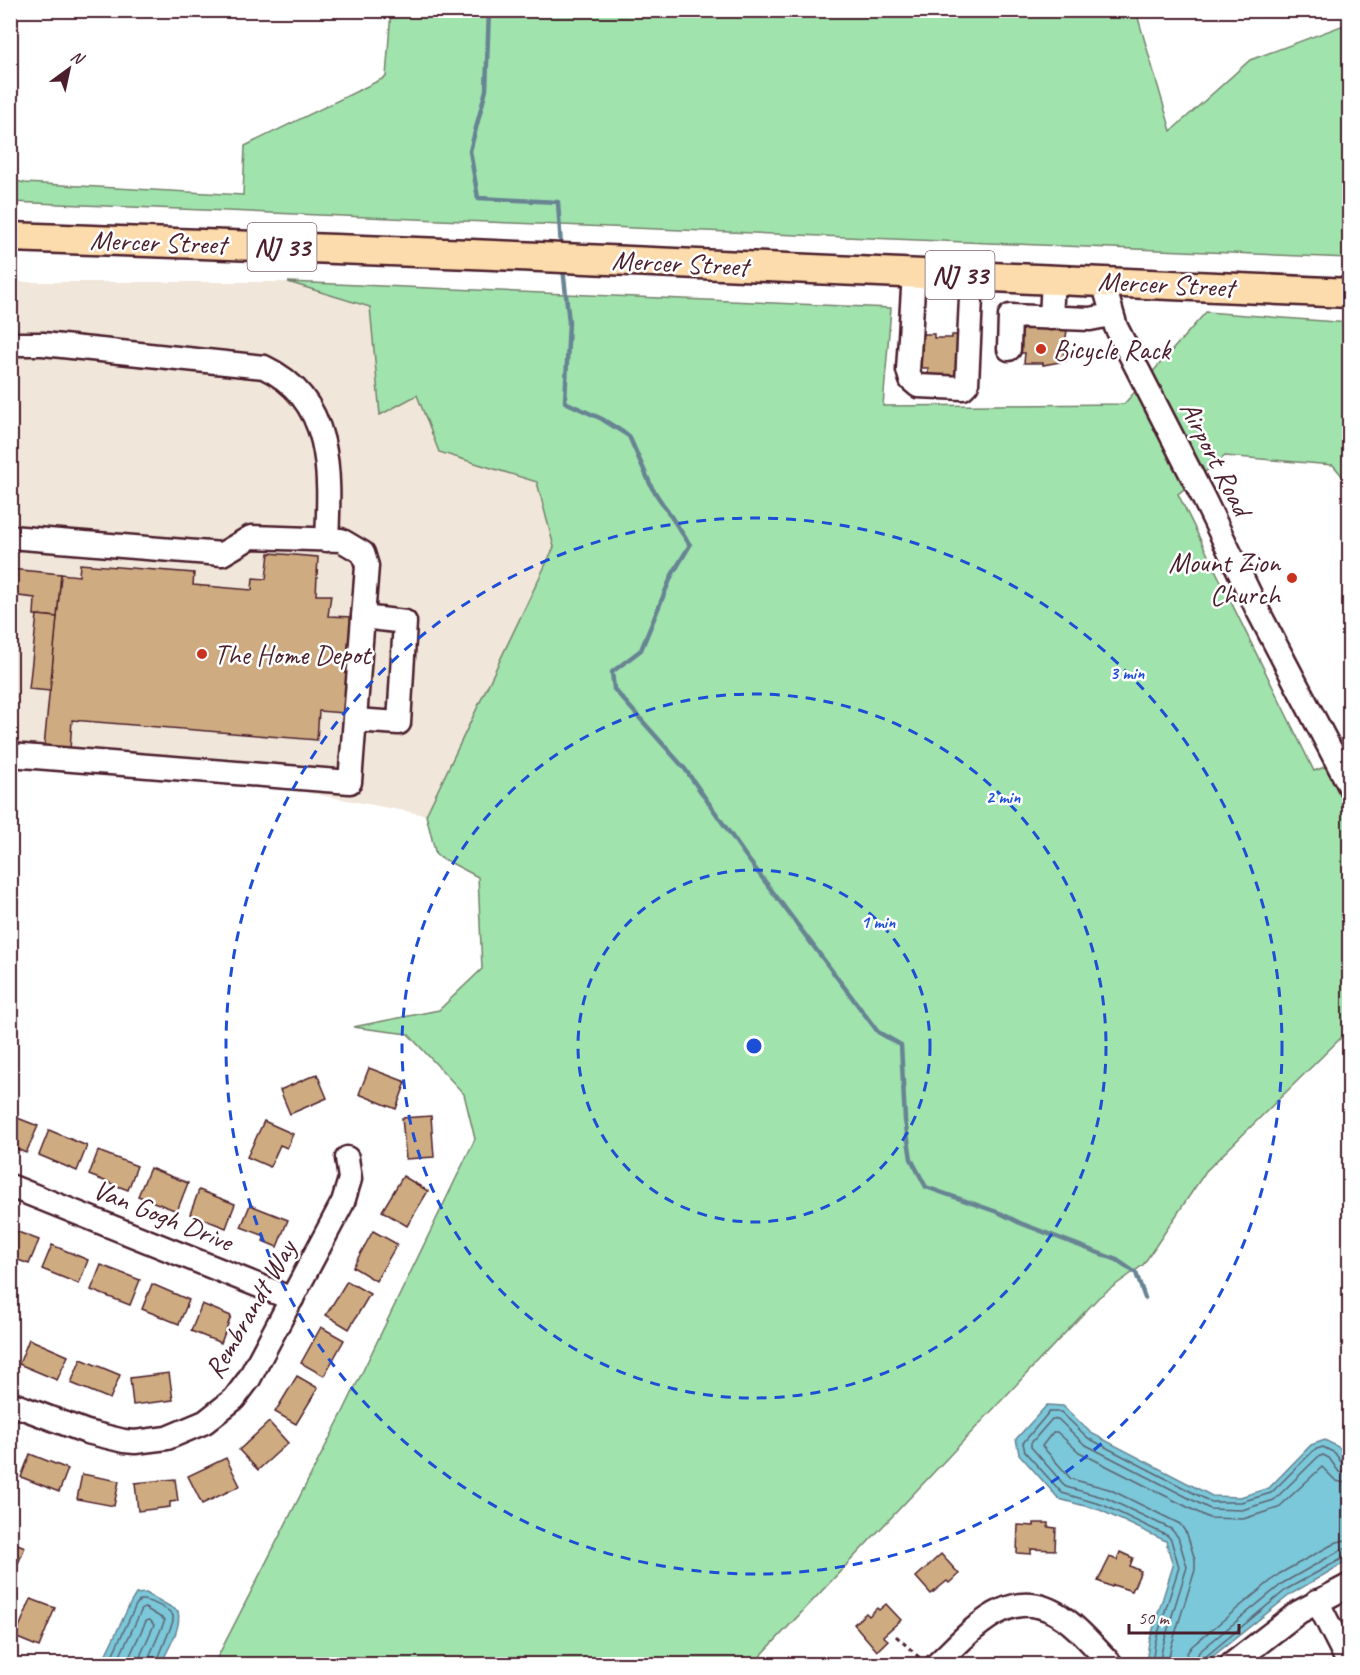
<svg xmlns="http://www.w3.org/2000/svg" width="1360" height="1675" font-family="Caveat,sans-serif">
<rect width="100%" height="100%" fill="#fff"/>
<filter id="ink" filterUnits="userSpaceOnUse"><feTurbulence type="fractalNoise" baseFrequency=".0167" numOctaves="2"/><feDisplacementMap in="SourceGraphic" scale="12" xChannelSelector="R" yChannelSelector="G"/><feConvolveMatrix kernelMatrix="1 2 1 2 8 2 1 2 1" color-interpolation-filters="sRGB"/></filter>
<g filter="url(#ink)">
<path fill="#f0e6d9" d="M10,282H288L370,307L380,415L417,395L439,452L537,482L554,547L426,815L193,771L11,758Z"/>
<g fill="#a0e3ad" stroke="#75816c" stroke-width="1.5">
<path d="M391,11H1136L1171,131L1250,60L1347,24L1349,21V258L11,202V180L25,183L243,195L245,146L386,77Z"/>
<path d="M288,282L891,308L883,406L1124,404L1206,312L1349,323V484L1333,465L1225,456L1178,494L1314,771L1335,763L1349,790V1030L1206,1171L1143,1265L1099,1297L753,1664H214L343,1412L475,1139L464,1094L408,1034L353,1027L439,1010L482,969L478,877L436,855L426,815L554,547L537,482L439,452L417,395L380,415L370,307Z"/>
</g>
<g fill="#7ac8d9" stroke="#678493" stroke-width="1.5">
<path d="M1047,1405L1063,1406L1091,1433L1212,1496L1240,1497L1269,1488L1311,1445L1325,1440L1340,1448L1349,1465V1560L1291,1594L1203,1664H1146L1149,1642L1173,1566L1166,1541L1100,1510L1059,1499L1019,1454L1016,1439Z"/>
<path d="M146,1593L178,1611C182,1629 168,1648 161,1664H101L131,1602L136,1594Z"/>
</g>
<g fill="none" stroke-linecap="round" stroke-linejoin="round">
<g stroke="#5d6371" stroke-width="1.5">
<path d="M108,1664L136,1605L140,1600C147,1599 167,1608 172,1614C174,1617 173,1621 172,1624L156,1664"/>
<path d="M116,1664L142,1609L145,1608L165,1620L149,1657L148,1664"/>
<path d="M126,1664L146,1621L150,1620L154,1625L141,1654L139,1664"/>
<path d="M1152,1664L1155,1643L1179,1567L1171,1540L1168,1536L1103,1505L1062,1493L1025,1452L1023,1443L1049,1412H1061L1088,1438L1211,1502H1241L1271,1493L1314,1450L1323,1447L1335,1453L1343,1465L1350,1467"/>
<path d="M1159,1664L1163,1645L1187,1567L1178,1537L1171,1529L1106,1498L1066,1487L1031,1447V1443L1052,1419H1058L1084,1444L1210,1509L1242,1510L1274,1500L1318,1457L1323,1455L1329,1458L1339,1472L1350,1475"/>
<path d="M1168,1664L1171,1647L1195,1570V1560L1187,1534L1180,1524L1109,1489L1071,1479L1042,1446L1053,1432H1057L1079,1452L1209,1518L1243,1519L1278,1508L1322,1467L1336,1481L1350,1484"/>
<path d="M1185,1664L1187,1653L1192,1646L1279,1574L1337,1542L1350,1539"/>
<path d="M1194,1664L1199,1652L1283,1583L1341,1550L1350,1548"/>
<path d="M1202,1664L1204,1658L1287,1589L1345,1557L1350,1556"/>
</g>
<g stroke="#678493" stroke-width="4.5">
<path d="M489,10L486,90L470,151L478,198L558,202L561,247"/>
<path d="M563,268L569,322L565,402L602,419L629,436L652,488L690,545L672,575L641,650L612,672L614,689L685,769L745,855L878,1032L901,1045L905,1120L911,1159L926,1187L1000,1213L1020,1223L1117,1260L1136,1273L1145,1298"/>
</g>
</g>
<g fill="#ceab81" stroke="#4a1f2b" stroke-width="1.5">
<path d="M1020,328L1067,330L1065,344L1062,345L1066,361L1043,365V363H1024L1025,353H1019Z"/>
<path d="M923,334H934V338H952V335H963L961,378L928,377V368H921Z"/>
<path d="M269,553L318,557L316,595H331L328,616L353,617L344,713L319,711L317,740L72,720L70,750L44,747L61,574L79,576L80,564L194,573L193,585L252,590L253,578L266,579Z"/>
<path d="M10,569L61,574L57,617L34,615L35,598L10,595Z"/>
<path d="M37,615L57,617L50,691L29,689Z"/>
<path d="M369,1068L406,1082L396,1109L359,1094Z"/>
<path d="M317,1074L327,1098L290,1114L280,1090Z"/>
<path d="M10,1115L38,1126L26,1153L10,1146Z"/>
<path d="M431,1116L434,1157L406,1159L402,1118Z"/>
<path d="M264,1121L293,1134L287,1148L280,1145L270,1167L247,1157Z"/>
<path d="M49,1130L87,1146L77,1171L39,1155Z"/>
<path d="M98,1151L137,1166L128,1190L89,1175Z"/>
<path d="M150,1168L188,1183L177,1211L138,1196Z"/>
<path d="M403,1176L428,1191L407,1226L382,1211Z"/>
<path d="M199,1190L235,1204L226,1228L190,1214Z"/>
<path d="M250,1205L288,1220L277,1247L263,1241L265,1236L241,1227Z"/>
<path d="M10,1229L39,1240L29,1264L10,1257Z"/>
<path d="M373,1231L397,1244L376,1281L353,1267Z"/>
<path d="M52,1245L88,1260L79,1284L42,1269Z"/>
<path d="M101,1265L140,1280L130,1305L91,1290Z"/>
<path d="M347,1281L370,1294L349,1329L326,1315Z"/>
<path d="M152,1284L189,1300L179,1324L142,1309Z"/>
<path d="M202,1304L231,1316L221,1343L191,1331Z"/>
<path d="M321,1327L344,1340L324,1376L301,1363Z"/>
<path d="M29,1339L68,1356L57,1380L19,1364Z"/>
<path d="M81,1359L120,1375L110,1399L71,1383Z"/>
<path d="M169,1373L173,1400L133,1405L130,1378Z"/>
<path d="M297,1376L318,1388L296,1424L275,1412Z"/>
<path d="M269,1422L288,1443L258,1470L239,1450Z"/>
<path d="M10,1445L19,1449L10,1471Z"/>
<path d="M30,1454L68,1469L59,1492L21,1477Z"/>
<path d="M226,1458L240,1486L202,1504L188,1476Z"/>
<path d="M82,1474L119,1481L114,1506L77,1499Z"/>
<path d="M175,1479L178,1501L170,1502V1507L138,1511L135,1483Z"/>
<path d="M1034,1523H1048V1527L1056,1528L1055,1550L1031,1549V1554L1017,1553L1018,1525L1034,1526Z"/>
<path d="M10,1541L25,1547L15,1571L10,1569Z"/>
<path d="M1120,1552L1133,1558L1130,1566L1141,1571L1132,1591L1113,1585L1112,1587L1098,1581L1110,1557L1117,1560Z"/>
<path d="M941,1554L959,1574L949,1583L947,1581L931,1594L916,1577Z"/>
<path d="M31,1599L55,1608L39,1647L15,1637Z"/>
<path d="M886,1604L901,1620L883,1636L888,1640L877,1651L854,1624L866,1613L869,1616L877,1608L879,1610Z"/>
</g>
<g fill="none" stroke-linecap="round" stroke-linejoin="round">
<defs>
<g id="minor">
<path d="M914,273L908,370L911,380L918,386L963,388L967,384L972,276"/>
<path d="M1103,282L1116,327L1204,499L1258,611L1350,787"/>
<path d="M1051,318L1053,279"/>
<path d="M10,344H43L264,367C334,400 330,474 327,540"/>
<path d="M1009,349L1010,316L1090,319L1111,315"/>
<path d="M10,537L222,554L251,537L341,540L363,553L367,566L350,782L10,755"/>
<path d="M355,720L399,723L405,622L363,617"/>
<path d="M10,1186L292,1299"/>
<path d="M10,1403L87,1432L124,1441L135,1442L167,1438L205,1422L234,1399L249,1379L343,1202L350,1179L347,1158"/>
<path d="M1317,1601L1349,1664"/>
<path d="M937,1664C973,1630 1012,1580 1065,1619C1082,1631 1096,1649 1111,1664"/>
<path d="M1232,1664L1299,1612L1350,1585"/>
</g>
<path id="major" d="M10,237L471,254L1350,293"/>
</defs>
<use href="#minor" stroke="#4a1f2b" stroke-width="27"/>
<use href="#major" stroke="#4a1f2b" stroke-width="33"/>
<path stroke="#4a1f2b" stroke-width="3" stroke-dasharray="4.5 4.5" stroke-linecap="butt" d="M896,1636L921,1659"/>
<use href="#minor" stroke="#fff" stroke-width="22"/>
<use href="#major" stroke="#fcdcac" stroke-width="28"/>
</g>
</g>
<g fill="none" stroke="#1d4ed8" stroke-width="3" stroke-dasharray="10 8">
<circle cx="754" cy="1046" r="176"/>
<circle cx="754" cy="1046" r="352"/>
<circle cx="754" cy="1046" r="528"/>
</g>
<g fill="#c8321e" stroke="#fff" stroke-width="2">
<circle cx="1041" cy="349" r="6"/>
<circle cx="1292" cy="578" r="6"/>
<circle cx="202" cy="654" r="6"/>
</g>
<g text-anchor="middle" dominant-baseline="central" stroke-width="5" stroke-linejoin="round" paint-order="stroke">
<g fill="#fff" stroke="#80626b" stroke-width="1.5">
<rect x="247.5" y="223" width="69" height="48" rx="4.5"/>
<rect x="925.5" y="251" width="69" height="48" rx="4.5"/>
</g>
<g font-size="27" font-weight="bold" fill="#4a1f2b">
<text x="282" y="247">NJ 33</text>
<text x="960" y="275">NJ 33</text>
</g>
<g font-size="28" fill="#4a1f2b" stroke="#fff">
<text transform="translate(158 242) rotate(2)">Mercer Street</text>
<text transform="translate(680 263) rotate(3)">Mercer Street</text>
<text transform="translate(1166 284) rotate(3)">Mercer Street</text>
<text transform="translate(1216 458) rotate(63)">Airport Road</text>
<text transform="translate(163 1215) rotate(22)">Van Gogh Drive</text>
<text transform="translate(250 1309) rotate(-60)">Rembrandt Way</text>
</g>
<g font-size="28" fill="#4a1f2b" stroke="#fff" text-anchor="start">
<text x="1053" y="349">Bicycle Rack</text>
<text x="1280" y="562" text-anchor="end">Mount Zion<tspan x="1280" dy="32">Church</tspan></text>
<text x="214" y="654">The Home Depot</text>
</g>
</g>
<circle cx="754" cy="1046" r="9" fill="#1d4ed8" stroke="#fff" stroke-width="3"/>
<g font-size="18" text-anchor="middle" font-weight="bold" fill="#1d4ed8" stroke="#fff" stroke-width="5" stroke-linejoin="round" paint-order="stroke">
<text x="1127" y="679">3 min</text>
<text x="1003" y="803">2 min</text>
<text x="878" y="928">1 min</text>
</g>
<rect width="1360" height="1675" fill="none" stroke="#fff" stroke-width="36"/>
<rect x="18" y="18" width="1324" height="1639" fill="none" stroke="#4a1f2b" stroke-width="2" filter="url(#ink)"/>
<g transform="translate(69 69) rotate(33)" stroke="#ffffff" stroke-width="4.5" paint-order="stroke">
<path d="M0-4.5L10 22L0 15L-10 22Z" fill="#4a1f2b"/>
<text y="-9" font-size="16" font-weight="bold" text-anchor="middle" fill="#4a1f2b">N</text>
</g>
<path d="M1129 1624v9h110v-9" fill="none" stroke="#4a1f2b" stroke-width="3"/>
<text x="1138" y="1624" font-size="18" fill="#4a1f2b" stroke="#ffffff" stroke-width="4.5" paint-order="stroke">50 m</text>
</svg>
